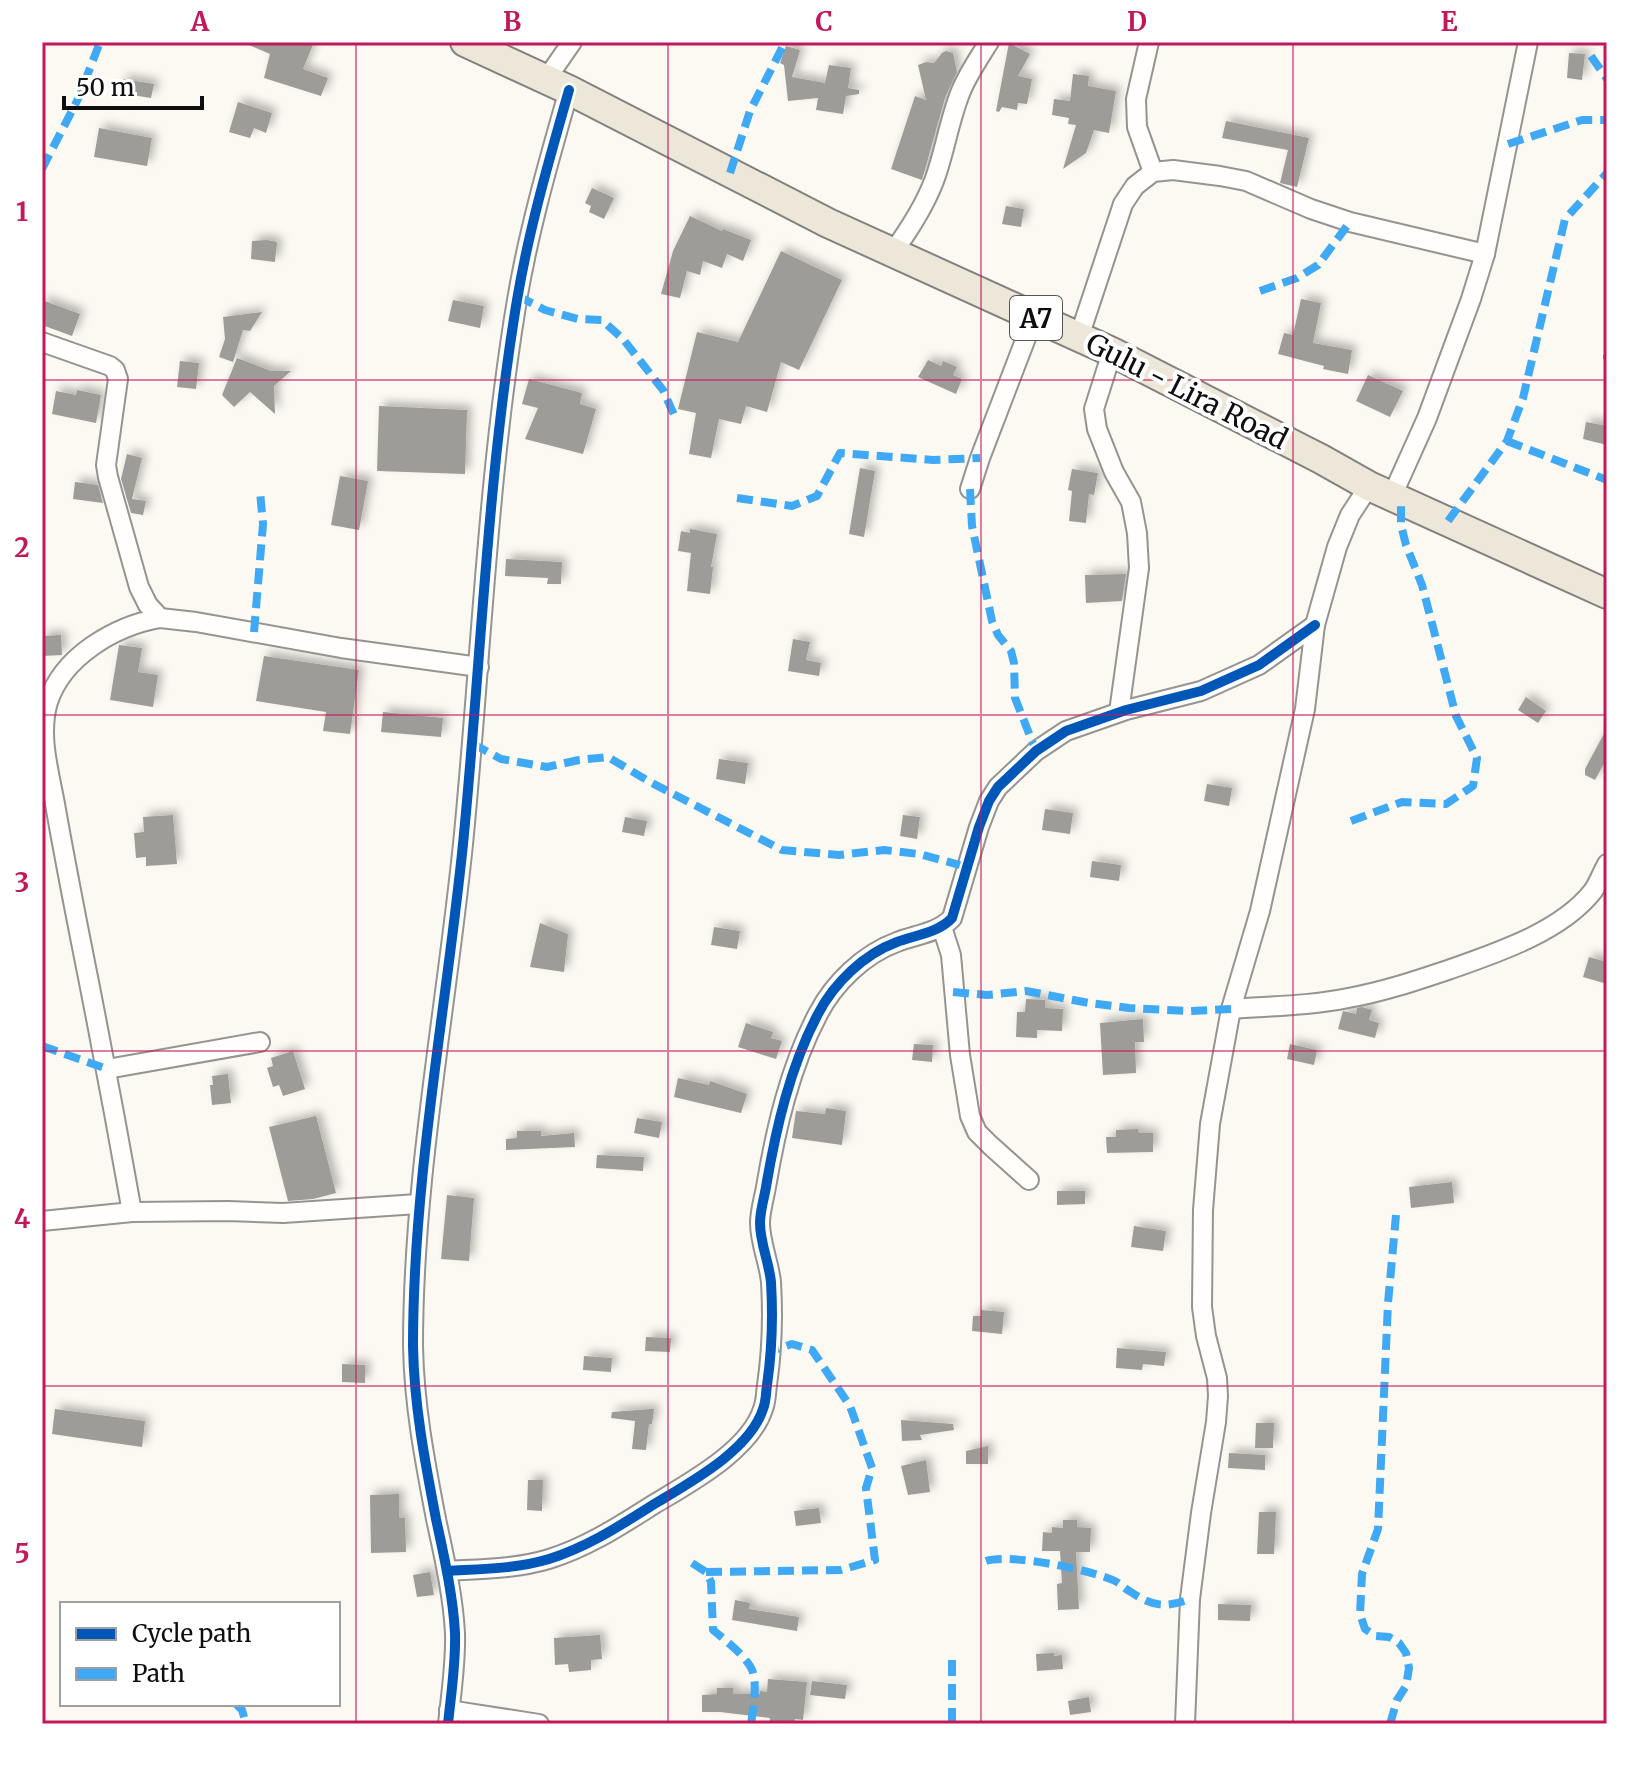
<svg xmlns="http://www.w3.org/2000/svg" width="1649" height="1766" font-family="Merriweather,serif">
<defs>
<filter id="shadow"><feDropShadow dx="5" dy="-5" stdDeviation="4" flood-color="#0004"/></filter>
</defs>
<rect width="100%" height="100%" fill="#fcf9f2"/>
<g fill="#9e9c98" filter="url(#shadow)">
<path d="M242,42H314L303,69L328,78L321,96L264,78L270,54Z"/>
<path d="M1009,43L1030,54L1018,76L1032,79L1027,104L1018,103L1017,110L1002,107L999,112L996,111Z"/>
<path d="M786,46L800,50L792,77L825,83L829,65L851,68L848,88L859,90V94L846,96L843,114L816,110L818,98L788,101L784,65L780,63Z"/>
<path d="M946,51L953,53L957,72L945,98L922,180L891,169L915,96L926,100L918,65L926,62L934,63L942,53Z"/>
<path d="M1569,53L1585,54L1582,80L1567,78Z"/>
<path d="M1073,74L1089,76L1088,86L1116,91L1109,133L1094,130L1086,153L1063,169L1076,125L1068,124L1069,118L1052,115L1054,99L1070,101Z"/>
<path d="M123,79L154,84L151,98L120,93Z"/>
<path d="M238,102L272,113L266,133L254,128L250,138L229,132Z"/>
<path d="M1226,121L1309,138L1297,187L1280,183L1288,150L1222,138Z"/>
<path d="M99,128L152,138L147,166L94,157Z"/>
<path d="M592,188L614,198L604,219L589,212L591,206L585,203Z"/>
<path d="M1006,206L1024,209L1021,227L1002,224Z"/>
<path d="M690,216L722,231L723,229L751,240L743,261L727,254L722,268L703,261L700,275L687,271L680,298L661,294L673,251Z"/>
<path d="M267,240L277,242L275,262L251,259L252,241Z"/>
<path d="M781,251L842,280L799,370L781,362L767,412L746,406L741,424L719,419L711,458L689,454L696,413L678,409L697,332L738,342Z"/>
<path d="M1301,299L1321,303L1313,343L1352,350L1348,374L1323,369L1324,366L1278,354L1284,333L1293,335Z"/>
<path d="M42,300L80,314L72,336L42,325Z"/>
<path d="M453,300L484,306L480,328L448,321Z"/>
<path d="M262,312L250,331L243,330L233,362L219,357L225,339L223,317Z"/>
<path d="M237,358L271,371H291L274,386L275,414L250,392L234,407L222,395Z"/>
<path d="M928,360L941,366L943,361L957,367L953,375L962,379L956,394L918,377Z"/>
<path d="M180,361L199,363L196,389L177,387Z"/>
<path d="M1368,375L1403,391L1390,417L1356,401Z"/>
<path d="M529,379L582,393L580,404L596,409L583,454L525,439L538,408L522,404Z"/>
<path d="M77,390L101,395L96,423L52,414L56,391L76,395Z"/>
<path d="M379,406L467,410L465,474L377,471Z"/>
<path d="M1586,422L1607,426V445L1583,439Z"/>
<path d="M127,454L142,458L132,499L146,501L143,515L131,513L121,479Z"/>
<path d="M860,468L875,471L864,537L849,534Z"/>
<path d="M1072,469L1098,473L1094,495L1089,494L1086,523L1069,521L1072,491L1068,490Z"/>
<path d="M340,476L368,481L359,530L331,525Z"/>
<path d="M75,482L98,485L103,503L73,499Z"/>
<path d="M690,529L717,534L711,567H713L710,594L687,591L691,553L678,551L681,531L690,533Z"/>
<path d="M506,559L562,562L561,584H547L548,578L505,576Z"/>
<path d="M1126,574L1122,601L1086,603L1085,575Z"/>
<path d="M61,635L62,655L42,656V636Z"/>
<path d="M793,639L810,642L806,660L821,663L819,676L788,671Z"/>
<path d="M119,645L142,648L138,672L158,675L153,707L110,700Z"/>
<path d="M264,656L359,670L350,734L323,731L326,712L256,701Z"/>
<path d="M1526,697L1546,711L1538,723L1518,710Z"/>
<path d="M383,712L443,718L441,737L381,732Z"/>
<path d="M1607,728V758L1595,780L1585,775V769Z"/>
<path d="M719,759L748,763L745,784L716,779Z"/>
<path d="M1207,784L1232,788L1229,806L1204,801Z"/>
<path d="M1045,809L1073,813L1070,834L1042,830Z"/>
<path d="M173,815L177,864L146,866V857L136,858L134,833L144,832L143,817Z"/>
<path d="M903,815L920,817L917,839L900,836Z"/>
<path d="M625,817L647,821L644,836L622,832Z"/>
<path d="M1092,861L1121,865L1119,881L1090,877Z"/>
<path d="M540,923L568,934L564,972L530,967Z"/>
<path d="M714,927L740,931L737,949L711,945Z"/>
<path d="M1589,957L1607,962V984L1583,977Z"/>
<path d="M1026,999L1045,1000V1008L1063,1009L1062,1031L1037,1030V1038L1016,1037L1017,1012H1025Z"/>
<path d="M1362,1007L1372,1010L1369,1020L1379,1023L1375,1038L1338,1029L1343,1011L1356,1014L1357,1008Z"/>
<path d="M1143,1019L1144,1042H1135L1136,1073L1103,1075L1100,1023Z"/>
<path d="M746,1023L773,1032L771,1038L782,1041L776,1059L738,1047Z"/>
<path d="M914,1044L933,1045L932,1062L912,1060Z"/>
<path d="M1290,1044L1317,1050L1314,1065L1287,1059Z"/>
<path d="M293,1051L305,1089L283,1096L279,1085L273,1087L267,1068L273,1066L271,1058Z"/>
<path d="M228,1074L231,1103L212,1105L210,1085H213L212,1076Z"/>
<path d="M678,1078L709,1085L710,1081L747,1094L741,1113L674,1097Z"/>
<path d="M826,1108L846,1111L842,1145L792,1138L796,1111L825,1114Z"/>
<path d="M316,1116L336,1193L313,1199L288,1201L269,1127Z"/>
<path d="M637,1118L662,1122L659,1138L634,1133Z"/>
<path d="M1138,1129L1139,1133H1153V1152L1107,1153L1106,1137H1116V1130Z"/>
<path d="M517,1131H541V1136L574,1133L575,1147L506,1150V1139L517,1138Z"/>
<path d="M597,1155L644,1157L643,1171L596,1168Z"/>
<path d="M1452,1182L1454,1203L1411,1208L1409,1187Z"/>
<path d="M1057,1191H1085V1204L1057,1205Z"/>
<path d="M447,1195L474,1198L469,1261L441,1259Z"/>
<path d="M1134,1226L1166,1231L1163,1251L1131,1247Z"/>
<path d="M981,1310L1004,1312L1002,1334L972,1331L973,1316H981Z"/>
<path d="M646,1337L671,1338L670,1352L645,1351Z"/>
<path d="M1117,1348L1166,1352L1164,1366L1143,1364L1142,1370L1116,1368Z"/>
<path d="M584,1356L612,1358L611,1372L583,1370Z"/>
<path d="M342,1364L365,1365V1383L342,1382Z"/>
<path d="M55,1409L145,1421L142,1447L52,1434Z"/>
<path d="M651,1409H654L652,1424H649L646,1450L632,1449L635,1421L611,1418L612,1412Z"/>
<path d="M901,1420L953,1424L954,1430L920,1435L922,1440L902,1441Z"/>
<path d="M1256,1423H1274L1273,1448H1255Z"/>
<path d="M988,1446V1464H966V1451Z"/>
<path d="M1229,1453L1265,1455V1470L1228,1468Z"/>
<path d="M926,1460L930,1492L908,1495L901,1466Z"/>
<path d="M528,1480H543L542,1511L527,1510Z"/>
<path d="M399,1494V1518H405L406,1552L371,1553L370,1495Z"/>
<path d="M819,1508L821,1523L796,1526L794,1511Z"/>
<path d="M1259,1512H1276L1274,1554H1257Z"/>
<path d="M1063,1520H1077V1527L1091,1528L1090,1552H1076L1079,1609L1058,1610L1057,1584L1062,1583L1060,1551H1042L1043,1532L1052,1533V1527L1063,1528Z"/>
<path d="M430,1572L434,1595L417,1597L413,1575Z"/>
<path d="M735,1600L750,1603L749,1609L799,1617L797,1631L732,1620Z"/>
<path d="M1218,1604L1251,1605L1250,1621L1218,1620Z"/>
<path d="M600,1635L602,1659L591,1660V1670L569,1672L568,1664L555,1665L554,1638Z"/>
<path d="M1054,1653V1656L1062,1655L1063,1669L1037,1671L1036,1654Z"/>
<path d="M768,1679L807,1682L803,1720L795,1719L794,1724H769L770,1718L720,1712H702V1695L717,1694V1688H733V1694H760V1691L767,1692Z"/>
<path d="M812,1681L847,1685L845,1699L810,1695Z"/>
<path d="M1089,1697L1091,1712L1070,1715L1068,1701Z"/>
</g>
<g fill="none" stroke-linecap="round" stroke-linejoin="round">
<defs>
<g id="street">
<path d="M1149,42L1136,99L1137,127L1153,172"/>
<path d="M545,81L572,42"/>
<path d="M893,252C909,230 924,207 934,181C945,152 949,120 961,91C968,74 979,58 989,42"/>
<path d="M1079,337L1123,204L1135,186L1153,172L1173,170L1220,176L1246,181L1311,209L1350,222L1485,254"/>
<path d="M42,342L110,366L115,370L118,379L106,465L108,477L139,587L148,605L160,618L196,622L341,648L479,667"/>
<path d="M1112,352L1094,409L1097,429L1114,472L1131,502L1137,533L1139,568L1119,712"/>
<path d="M970,489L980,458L1034,317"/>
<path d="M1392,496L1427,418L1471,299L1485,254L1528,42"/>
<path d="M942,927L951,955L960,1055L970,1116L977,1132L990,1145L1029,1180"/>
<path d="M1231,1009C1270,1006 1310,1006 1348,998C1382,992 1415,981 1448,970C1496,953 1561,932 1593,891C1598,884 1602,873 1607,864"/>
<path d="M107,1069L260,1042"/>
<path d="M132,1212C116,1122 99,1032 81,942C72,896 63,850 55,804C49,771 38,735 48,702C63,656 115,626 160,618"/>
<path d="M42,1221L132,1212L228,1211L283,1213L418,1204"/>
<path d="M447,1571C481,1569 516,1569 549,1559C588,1547 621,1525 656,1503C691,1482 750,1450 763,1409C766,1402 766,1392 767,1385C772,1351 773,1316 771,1282C769,1262 760,1243 760,1223C760,1211 764,1199 766,1187C776,1128 790,1067 818,1014C834,983 864,954 897,942C915,935 938,933 952,918L979,827L989,801L998,787L1036,751L1066,731L1126,710L1201,691L1259,665L1315,625"/>
<path d="M449,1710L539,1724"/>
<path d="M448,1724C451,1694 456,1663 455,1633C453,1595 444,1556 436,1519C425,1462 414,1405 413,1346C413,1178 446,1011 463,844C481,662 487,480 517,300C529,229 549,160 569,90"/>
<path d="M1185,1724L1190,1599L1201,1513L1216,1422L1218,1396L1217,1378L1206,1336L1202,1307L1203,1210L1210,1124L1231,1009L1260,911L1305,709L1315,625L1337,547L1350,515L1369,486"/>
</g>
<path id="primary" d="M465,42L569,90L828,223L1112,352L1321,459L1369,486L1607,594"/>
</defs>
<use href="#street" stroke="#959491" stroke-width="22"/>
<use href="#primary" stroke="#82817e" stroke-width="32"/>
<use href="#street" stroke="#fffefd" stroke-width="18"/>
<use href="#primary" stroke="#ece7d9" stroke-width="28"/>
<g stroke="#3fa9f5" stroke-width="8" stroke-dasharray="16 8" stroke-linecap="butt">
<path d="M1591,56L1607,79"/>
<path d="M1508,144L1582,120H1607"/>
<path d="M42,169L79,97L100,42"/>
<path d="M730,173L750,111L785,42"/>
<path d="M1260,291L1297,278L1318,265L1350,222"/>
<path d="M518,296L545,310L578,319L602,320L623,339L663,390L675,417"/>
<path d="M1607,355V359"/>
<path d="M1507,441L1607,480"/>
<path d="M970,489L972,526L992,621L998,635L1011,651L1014,663L1015,698L1036,751"/>
<path d="M737,498L792,506L817,496L840,453L933,460L980,458"/>
<path d="M1448,521L1507,441L1523,398L1565,219L1607,173"/>
<path d="M254,632L263,524L260,492"/>
<path d="M473,744L501,759L547,767L579,760L608,757L650,782L782,850L839,855L884,850L919,854L967,867"/>
<path d="M1351,821L1402,802L1446,804L1473,786L1477,758L1456,716L1422,585L1406,545L1401,525V500"/>
<path d="M953,992L987,995L1026,991L1089,1003L1129,1008L1189,1011L1231,1009"/>
<path d="M42,1046L107,1069"/>
<path d="M986,1561C1009,1553 1092,1570 1115,1581C1121,1584 1125,1589 1131,1592C1153,1607 1165,1608 1190,1599"/>
<path d="M692,1563L706,1572L711,1582L713,1630C725,1640 742,1653 750,1666C759,1679 753,1709 751,1724"/>
<path d="M706,1572L841,1570L875,1560L866,1488L872,1468L850,1406L812,1350L792,1344L771,1351"/>
<path d="M236,1704L242,1710L246,1724"/>
<path d="M952,1724V1659"/>
<path d="M1390,1724L1397,1700L1406,1686L1409,1668L1406,1653L1399,1643L1389,1637L1376,1636L1365,1629L1360,1614L1362,1574L1378,1529L1388,1303L1396,1215"/>
</g>
<defs>
<g id="cycleway">
<path d="M447,1571C481,1569 516,1569 549,1559C588,1547 621,1525 656,1503C691,1482 750,1450 763,1409C766,1402 766,1392 767,1385C772,1351 773,1316 771,1282C769,1262 760,1243 760,1223C760,1211 764,1199 766,1187C776,1128 790,1067 818,1014C834,983 864,954 897,942C915,935 938,933 952,918L979,827L989,801L998,787L1036,751L1066,731L1126,710L1201,691L1259,665L1315,625"/>
<path d="M448,1724C451,1694 456,1663 455,1633C453,1595 444,1556 436,1519C425,1462 414,1405 413,1346C413,1178 446,1011 463,844C481,662 487,480 517,300C529,229 549,160 569,90"/>
</g>
</defs>
<use href="#cycleway" stroke="#fff" stroke-width="15"/>
<use href="#cycleway" stroke="#0057b8" stroke-width="10"/>
</g>
<path fill="none" stroke="#c2185b" stroke-width="2" stroke-opacity="0.55" d="M356,42V1724M668,42V1724M981,42V1724M1293,42V1724M42,380H1607M42,715H1607M42,1051H1607M42,1386H1607"/>
<g text-anchor="middle" dominant-baseline="central" stroke-width="8" stroke-linejoin="round" paint-order="stroke">
<rect fill="#fff" stroke="#565656" stroke-width="2" x="1010" y="296" width="52" height="44" rx="6"/>
<g font-size="26" font-weight="bold" fill="#0e0e0e">
<text x="1036" y="318">A7</text>
</g>
<g font-size="28" fill="#0e0e0e" stroke="#fff">
<text transform="translate(1187 391) rotate(27)">Gulu - Lira Road</text>
</g>
</g>
<rect width="1649" height="1766" fill="none" stroke="#ffffff" stroke-width="88"/>
<rect x="60" y="1602" width="280" height="104" fill="#ffffff" stroke="#9f9f9f" stroke-width="2"/>
<rect x="76" y="1628" width="40" height="12" fill="#0057b8" stroke="#9f9f9f" stroke-width="2"/>
<text x="132" y="1642" font-size="24" fill="#0e0e0e">Cycle path</text>
<rect x="76" y="1668" width="40" height="12" fill="#3fa9f5" stroke="#9f9f9f" stroke-width="2"/>
<text x="132" y="1682" font-size="24" fill="#0e0e0e">Path</text>
<path d="M64 96v12h138v-12" fill="none" stroke="#0e0e0e" stroke-width="4"/>
<text x="76" y="96" font-size="24" fill="#0e0e0e" stroke="#ffffff" stroke-width="6" paint-order="stroke">50 m</text>
<rect x="44" y="44" width="1561" height="1678" fill="none" stroke="#c2185b" stroke-width="3"/>
<g font-size="26" text-anchor="middle" font-weight="bold" fill="#c2185b">
<text x="200" y="31">A</text>
<text x="512" y="31">B</text>
<text x="824" y="31">C</text>
<text x="1137" y="31">D</text>
<text x="1449" y="31">E</text>
<text x="22" y="221">1</text>
<text x="22" y="557">2</text>
<text x="22" y="892">3</text>
<text x="22" y="1228">4</text>
<text x="22" y="1563">5</text>
</g>
</svg>
